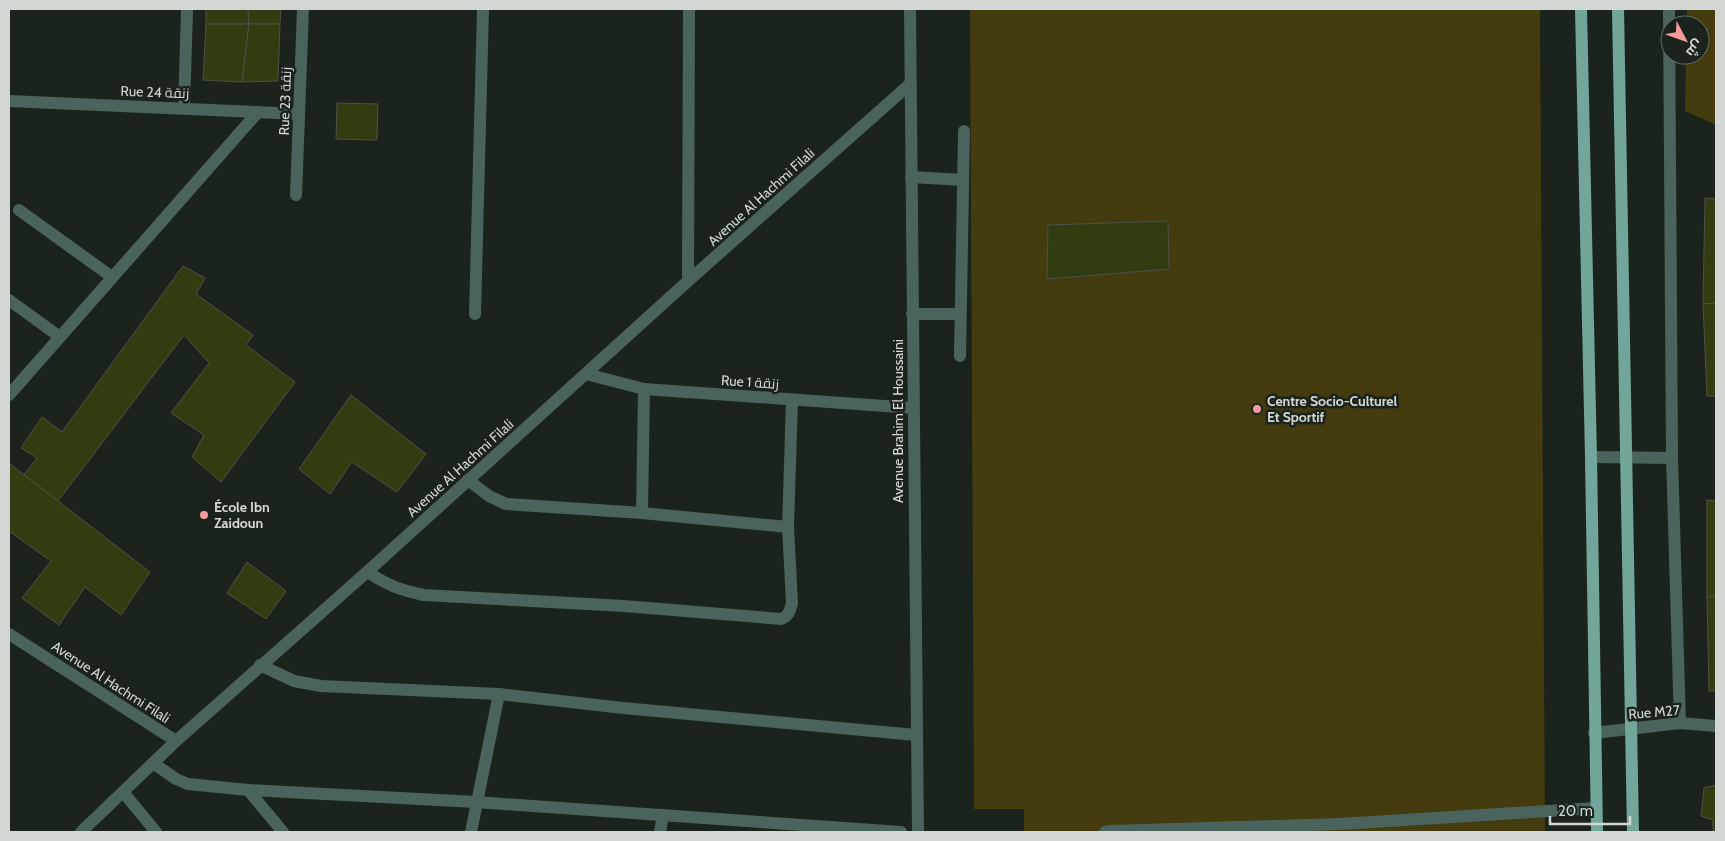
<svg xmlns="http://www.w3.org/2000/svg" width="1725" height="841" font-family="Cabin,Cairo,sans-serif">
<rect width="100%" height="100%" fill="#1b231d"/>
<g fill="#443b0f">
<path d="M970,9H1540L1545,832H1024V809H974Z"/>
<path d="M1687,9H1716V125L1685,111L1686,55H1700V25H1687Z"/>
</g>
<g fill="#303d11" stroke="#4e5147">
<path d="M206,9H248L249,24H206Z"/>
<path d="M248,9H281L280,24H249Z"/>
<path d="M206,24H249L242,82L203,80Z"/>
<path d="M249,24H280L278,81L242,82Z"/>
<path d="M337,103L378,104L377,140L336,139Z"/>
<path d="M1705,198L1716,199V303L1703,304Z"/>
<path d="M1168,221L1169,269L1047,279L1048,225Z"/>
<path d="M183,266L205,278L196,294L253,335L246,345L295,382L221,482L192,457L204,435L171,413L209,363L184,335L58,501L24,475L37,458L21,448L42,417L62,432Z"/>
<path d="M1716,303V396H1707L1703,304Z"/>
<path d="M351,395L426,454L397,492L352,462L330,494L299,469Z"/>
<path d="M10,464L150,572L121,615L85,587L59,625L22,598L51,561L9,531V466Z"/>
<path d="M1707,500L1716,501V596L1707,597Z"/>
<path d="M247,562L286,591L266,619L227,593Z"/>
<path d="M1716,596V691H1709L1707,597Z"/>
<path d="M1716,785V832H1713V820L1701,816L1704,788Z"/>
</g>
<g fill="none" stroke-linecap="round" stroke-linejoin="round">
<g stroke="#4b635d" stroke-width="12">
<path d="M910,9L918,832"/>
<path d="M1669,9L1672,458L1680,723"/>
<path d="M9,101L299,114"/>
<path d="M184,108L187,9"/>
<path d="M911,177L963,180"/>
<path d="M296,195L303,9"/>
<path d="M19,210L112,277"/>
<path d="M688,281L689,9"/>
<path d="M9,300L60,337"/>
<path d="M475,314L483,9"/>
<path d="M912,314H960"/>
<path d="M960,356L964,131"/>
<path d="M586,374L644,389L913,408"/>
<path d="M9,395L258,112"/>
<path d="M1591,457L1672,458"/>
<path d="M468,480L489,496L506,504L642,513L788,527"/>
<path d="M642,513L644,389"/>
<path d="M367,572C388,585 399,590 424,595L624,606L781,619C789,616 790,611 792,603L788,527L792,401"/>
<path d="M9,634L176,741"/>
<path d="M260,665L294,681L321,686L499,694L623,708L916,735"/>
<path d="M1594,733L1680,723L1716,726"/>
<path d="M153,763L176,779L188,784L248,790L476,802L901,832"/>
<path d="M248,790L283,832"/>
<path d="M123,792L156,832"/>
<path d="M81,832L176,741L367,572L688,281L910,84"/>
<path d="M471,832L499,694"/>
<path d="M660,832L663,815"/>
<path d="M1105,832L1111,831L1340,824L1596,808"/>
</g>
<g stroke="#72a69a" stroke-width="12">
<path d="M1581,9L1591,457L1597,832"/>
<path d="M1618,9L1633,832"/>
</g>
</g>
<g fill="#f59b9e" stroke="#1b231d" stroke-width="2">
<circle cx="1257" cy="409" r="5"/>
<circle cx="204" cy="515" r="5"/>
</g>
<g text-anchor="middle" dominant-baseline="central" stroke-width="5" stroke-linejoin="round" paint-order="stroke">
<g font-size="14" fill="#d2d7d3" stroke="#1b231d">
<text transform="translate(155 92) rotate(2)">Rue 24 زنقة</text>
<text transform="translate(285 101) rotate(-88)">Rue 23 زنقة</text>
<text transform="translate(761 197) rotate(-42)">Avenue Al Hachmi Filali</text>
<text transform="translate(750 382) rotate(4)">Rue 1 زنقة</text>
<text transform="translate(898 421) rotate(-90)">Avenue Brahim El Houssaini</text>
<text transform="translate(460 468) rotate(-42)">Avenue Al Hachmi Filali</text>
<text transform="translate(111 682) rotate(33)">Avenue Al Hachmi Filali</text>
<text transform="translate(1654 712) rotate(-5)">Rue M27</text>
</g>
<g font-size="14" font-weight="bold" fill="#d2d7d3" stroke="#1b231d" text-anchor="start">
<text x="1267" y="401">Centre Socio-Culturel<tspan x="1267" dy="16">Et Sportif</tspan></text>
<text x="214" y="507">École Ibn<tspan x="214" dy="16">Zaidoun</tspan></text>
</g>
</g>
<rect width="1725" height="841" fill="none" stroke="#d2d7d3" stroke-width="20"/>
<g transform="translate(1685 40) rotate(131)"><circle r="24" fill="#1b231d" stroke="#646b66"/>
<path d="M0-4L9 19L0 12L-9 19Z" fill="#f59b9e"/>
<text y="-8" font-size="14" font-weight="bold" text-anchor="middle" fill="#d2d7d3">ش</text>
</g>
<path d="M1550 816v8h80v-8" fill="none" stroke="#d2d7d3" stroke-width="2.5"/>
<text x="1558" y="816" font-size="15" fill="#d2d7d3" stroke="#1b231d" stroke-width="4" paint-order="stroke">20 m</text>
</svg>
